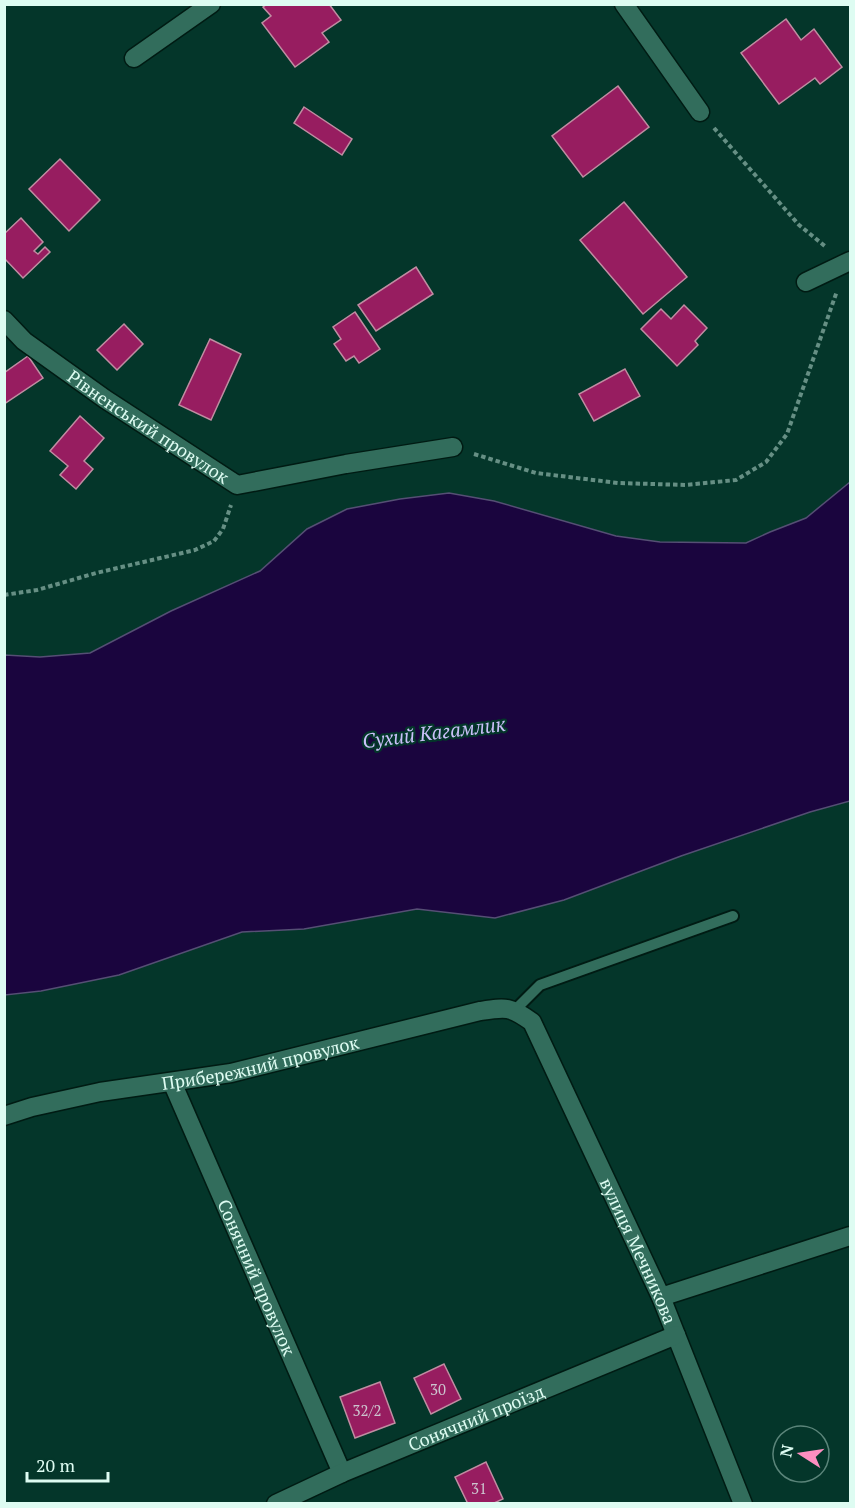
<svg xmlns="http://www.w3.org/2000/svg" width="855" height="1508" font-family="'PT Serif',serif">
<rect width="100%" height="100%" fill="#04362a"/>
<path fill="#1a053e" stroke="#554f74" stroke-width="1.5" d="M850,482V801L810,812L681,856L564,900L495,918L417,909L304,929L242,932L119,975L41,991L5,995V655L40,657L90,653L171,611L260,571L307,529L347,509L400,499L449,493L494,501L616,536L660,542L746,543L770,532L806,518Z"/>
<g fill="#971d60" stroke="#c08da2" stroke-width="1.5">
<path d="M267,4H329L341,20L322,33L329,42L295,67L262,23L271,16L263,7Z"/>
<path d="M786,19L801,40L814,29L842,67L820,84L815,78L779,104L741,53Z"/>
<path d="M618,86L649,127L583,177L552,136Z"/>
<path d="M304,107L352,139L342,155L294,123Z"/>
<path d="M60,159L100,200L69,231L29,189Z"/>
<path d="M624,202L687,277L643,314L580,240Z"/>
<path d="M21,218L43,242L34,251L38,254L45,247L50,252L23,278L4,258V234Z"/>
<path d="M416,267L433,294L376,331L358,305Z"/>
<path d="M684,305L707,328L695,341L698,345L677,366L641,329L661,309L671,319Z"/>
<path d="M355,312L380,349L359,363L354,356L346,361L334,344L341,339L333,327Z"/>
<path d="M124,324L143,344L117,370L97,350Z"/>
<path d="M210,339L241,354L211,420L179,405Z"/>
<path d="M28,356L43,378L4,404V373Z"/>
<path d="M625,369L640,396L594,421L579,394Z"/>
<path d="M80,416L104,438L84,461L93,469L76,489L60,475L68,466L50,451Z"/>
<path d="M444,1364L461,1399L431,1414L414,1378Z"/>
<path d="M380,1382L395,1423L355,1438L340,1397Z"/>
<path d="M486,1462L503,1499L492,1504H468L455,1477Z"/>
</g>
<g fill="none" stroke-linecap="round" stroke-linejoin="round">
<defs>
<path id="lane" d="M515,1010L540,985L733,916"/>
<g id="street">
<path d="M624,4L700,112"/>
<path d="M134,58L211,4"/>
<path d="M806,282L850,261"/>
<path id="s1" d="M4,320L24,341L105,399L237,485L346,464L453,447"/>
<path id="s2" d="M172,1082L342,1473"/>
<path id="s3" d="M4,1116L32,1107L100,1092L231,1073L480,1011C506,1007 510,1006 532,1022L661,1297L743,1504"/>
<path d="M661,1297L850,1236"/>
<path id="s4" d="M276,1504L342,1473L676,1335"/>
</g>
</defs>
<use href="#lane" stroke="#001b13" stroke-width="14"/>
<use href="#street" stroke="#001b13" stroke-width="21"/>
<g stroke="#668f84" stroke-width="4" stroke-dasharray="4.5 3" stroke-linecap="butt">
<path d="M714,128L799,225L826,247"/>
<path d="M474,454L536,473L618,483L686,485L736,480L766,462L787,434L837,291"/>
<path d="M4,595L37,590L96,573L195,550L214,541L223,529L231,505"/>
</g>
<use href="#lane" stroke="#326d5c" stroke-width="10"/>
<use href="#street" stroke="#326d5c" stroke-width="18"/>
</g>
<g text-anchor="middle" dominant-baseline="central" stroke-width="4.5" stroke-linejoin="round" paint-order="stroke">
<g font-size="15" fill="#ccc4ce">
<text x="438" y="1389">30</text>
<text x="367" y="1410">32/2</text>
<text x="479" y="1488">31</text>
</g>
<g font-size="18" fill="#defcf2" stroke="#04362a">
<text stroke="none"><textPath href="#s1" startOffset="180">Рівненський провулок</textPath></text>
<text stroke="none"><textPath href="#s3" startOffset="262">Прибережний провулок</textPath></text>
<text stroke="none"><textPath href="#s3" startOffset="796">вулиця Мечникова</textPath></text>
<text stroke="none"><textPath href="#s2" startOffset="213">Сонячний провулок</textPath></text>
<text stroke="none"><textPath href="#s4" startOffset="218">Сонячний проїзд</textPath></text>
</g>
<g font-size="20" font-style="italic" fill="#cac0f9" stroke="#04362a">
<text transform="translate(434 732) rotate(-7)">Сухий Кагамлик</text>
</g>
</g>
<rect width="855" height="1508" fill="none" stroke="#defcf2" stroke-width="12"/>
<g transform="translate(801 1454) rotate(282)"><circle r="28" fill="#04362a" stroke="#5b857a" stroke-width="1.5"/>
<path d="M0-4.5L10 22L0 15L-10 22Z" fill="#fd8ec0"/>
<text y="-9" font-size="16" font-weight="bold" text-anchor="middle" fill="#defcf2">N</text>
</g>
<path d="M27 1472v9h81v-9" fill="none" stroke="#defcf2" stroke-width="3"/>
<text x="36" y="1472" font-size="18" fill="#defcf2" stroke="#04362a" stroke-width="4.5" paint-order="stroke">20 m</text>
</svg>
